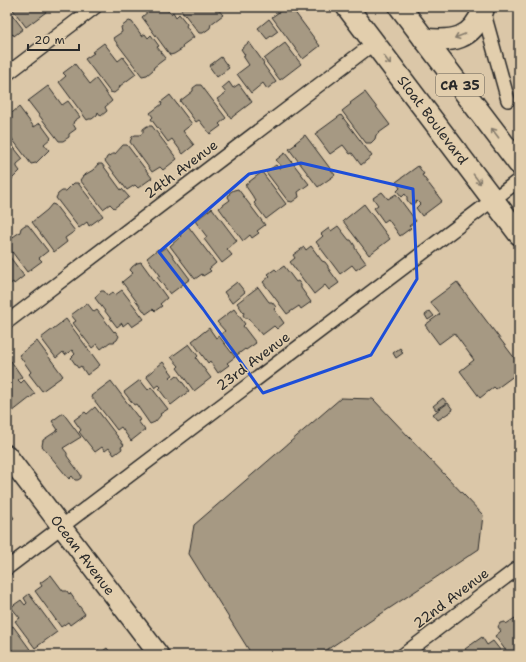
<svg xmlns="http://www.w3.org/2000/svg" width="526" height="662" font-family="'Shantell Sans',sans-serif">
<rect width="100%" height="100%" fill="#dbc7a8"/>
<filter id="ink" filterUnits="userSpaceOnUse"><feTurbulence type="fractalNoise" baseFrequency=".025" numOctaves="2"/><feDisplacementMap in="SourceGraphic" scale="8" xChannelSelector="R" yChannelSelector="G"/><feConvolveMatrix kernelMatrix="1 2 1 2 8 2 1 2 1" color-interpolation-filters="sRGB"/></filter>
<g filter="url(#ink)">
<g fill="#a69983" stroke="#2b2b2b">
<path d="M11,7H43L46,12L26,27Z"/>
<path d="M152,7H165L171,14L173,12L176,17L179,14L187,24L186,26L194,37L183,45L182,49L174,54L170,55L142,17L150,10L149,9Z"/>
<path d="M179,7H216L223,15L211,24L210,28L203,33H199Z"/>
<path d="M286,7H291L320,46L303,59L272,17Z"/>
<path d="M7,8L23,29L14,36L13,34L12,35L9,31L7,33Z"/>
<path d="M269,19L278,31L267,39L258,28Z"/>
<path d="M129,21L132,22L142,36L145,34L148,38L151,35L159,46L157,47L166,58L154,67L153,70L147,75L142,76L113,38L122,32L121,27Z"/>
<path d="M249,42L264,63L263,64L276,82L267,89L263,83L251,93L237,74L249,65L243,56L245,55L241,49Z"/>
<path d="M104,43L118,61L123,57L136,74L120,86L119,89L114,93L110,92L85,59L94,53L92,52Z"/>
<path d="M285,43L301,64L280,80L264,59Z"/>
<path d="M221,57L229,68L217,77L209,66Z"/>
<path d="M75,64L90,84L96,79L112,101L105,107L107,111L101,116L98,112L97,115L92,119H89L87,120L59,82L66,76L63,73Z"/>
<path d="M229,82L233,88L239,84L252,102L231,118L217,99L226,93L222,88Z"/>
<path d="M197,85H201L226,118L219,124L221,126L210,134L199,120L196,122L180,101L193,91V88Z"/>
<path d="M48,86L62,105L68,101L80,117L74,121L73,124L76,129L69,134V137L63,141H59L28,101Z"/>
<path d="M365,92L390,125L376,135L375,139L371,143H366L342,111L351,104L350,103Z"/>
<path d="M170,95L192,124L183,131L194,145L183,154L172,139L168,142L151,119L153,117L150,113L162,104L161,102Z"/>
<path d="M19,107L34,127L40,123L51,138L44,144L49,150L36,163L31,164L7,132V117Z"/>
<path d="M341,115L372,156L361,165L352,153L350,154L343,145L330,154L315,134Z"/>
<path d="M147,126H152L177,159L163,170L160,167L152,172L130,142L132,137L135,135H140L143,133V129Z"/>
<path d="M305,135L335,175L318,187L289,149L296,144L295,143Z"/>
<path d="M11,144L23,159L17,164V167L20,171L8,183L7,147Z"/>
<path d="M123,145H127L152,178L138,188L135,185L127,190L105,161L107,157L112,154H115Z"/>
<path d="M285,153L309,184L298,192L299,197L292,202L288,201L266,172L276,165L279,169L282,167L276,160Z"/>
<path d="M98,164H102L121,190L122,189L129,197L114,208L110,204L103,209L80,180L83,176L93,170Z"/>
<path d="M418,166L424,174L422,175L442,201L422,216L416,208L420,204L417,201L413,204H410L407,200V197L405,194L402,197L397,191L400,188L396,182Z"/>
<path d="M262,172L286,204L266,219L254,203L256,201L245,185Z"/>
<path d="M74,183H78L103,216L89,226L87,222L79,228L56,198L58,194L62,191H66Z"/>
<path d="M238,189L265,225L257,231L259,233L252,238L250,235L243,241L219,208L230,200L228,197L230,192L234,190Z"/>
<path d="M382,192L388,199L396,194L416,221L409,226L411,228L400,236L388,219L384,222L374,208L378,205L373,198Z"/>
<path d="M52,204L55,205L75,231L65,238L67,242L54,252L32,222L47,210Z"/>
<path d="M364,204L390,239L369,255L343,221Z"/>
<path d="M212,208L237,241L227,249L232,255L222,263L204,239L207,237L195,221Z"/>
<path d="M25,225H28L48,251L39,258L42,261L27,272L7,245V241L20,232L21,228Z"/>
<path d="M188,226L216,263L209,269L211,271L203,276L202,274L195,279L170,246L181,236L179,233Z"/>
<path d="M338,226L349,240H351L355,246V248L366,263L356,270L352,265L340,274L316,242L323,236L321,234L329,228L331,231Z"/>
<path d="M311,246L322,261L325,262L328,266V268L339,283L329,290L325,285L314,294L290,262L295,258L293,255L304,247L306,250Z"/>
<path d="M166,247L190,279L170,294L157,277L160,275L147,258L158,249L160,251Z"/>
<path d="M7,253L24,276L14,284L13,282L9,285L7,283Z"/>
<path d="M141,262L167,298L160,304L162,306L155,311L153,309L146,314L122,282L133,273L130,270L132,267L137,263Z"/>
<path d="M284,266L296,282L298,281L301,285V288L311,302L301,309L299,306L287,314L263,282L270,276L268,274L275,269L277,271Z"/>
<path d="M237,282L245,292L232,303L224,292Z"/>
<path d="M457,282L519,364V372L496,389L494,387L480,398L460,371L474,360L454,333L439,344L425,325L440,314L430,302Z"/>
<path d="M258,287L269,302H272L276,307L274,309L284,323L277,329L274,326L262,335L248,318H245L243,315L244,313L237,303Z"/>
<path d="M122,290L144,319L132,327L128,322L123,326L122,323L117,327L95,298L101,291H104L108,296L113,292L115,295Z"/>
<path d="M87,303L94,312L97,310L114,332L115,331L119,336L117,340L114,342H110L101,349L97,344L92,348L73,323L76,321L71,315Z"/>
<path d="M234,309L245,324L243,326L256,343L246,350L245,349L237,355L221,334L225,331L217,322Z"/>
<path d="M430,311L434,316L428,320L425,315Z"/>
<path d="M66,319L100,365L87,375L81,366L78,368L71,358L75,354L72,350L65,355L63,352L56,358L41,338Z"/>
<path d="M209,328L216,338L219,336L235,357L227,363L229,365L218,373L210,361L208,363L192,341Z"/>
<path d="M37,341L63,376L42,391L29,374L31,372L19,355Z"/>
<path d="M189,344L198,356L196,358L211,378L194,391L177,368L179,366L171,357Z"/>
<path d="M400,348L403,353L396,358L393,353Z"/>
<path d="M11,361L22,377L18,380L21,383L24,380L35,394L12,412L7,405V388L10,386L7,381V364Z"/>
<path d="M163,362L173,375L170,377L172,379L177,375L189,391L171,405L159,389L161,387L159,385L155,388L146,376Z"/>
<path d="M140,380L148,390L151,387L168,409L160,414L161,415L155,422L150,424L136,404L134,405L124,392Z"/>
<path d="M111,381L140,420L138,421L145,430L131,441L121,427L117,430L91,396Z"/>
<path d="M341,398L373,399L483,515L479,549L319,655H252L189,554L194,525Z"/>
<path d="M443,398L447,403L436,410L433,406Z"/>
<path d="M448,403L453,410L438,420L433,414Z"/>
<path d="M95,407L124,445L121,447L122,449L114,455L109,448L105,451L102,447L95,452L79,432L81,430L74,420L85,412L87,414Z"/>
<path d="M63,413L81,437L63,448L67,453V456L81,475V478L78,480H75L72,476L69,479L42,446L43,440L58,430L52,421Z"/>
<path d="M7,508L14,518L7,523Z"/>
<path d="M51,575L63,591H67L69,594L70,593L85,614L70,625L68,622L61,627L35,591L42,586L40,583Z"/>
<path d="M29,594L57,632L35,648L15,621L20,618L11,607L21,600L25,605L27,603L24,598Z"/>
<path d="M515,618L519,623V655H509L495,636L501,631L498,627L500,623L505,622L506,624Z"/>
<path d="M7,625L9,628L13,626L32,652L28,655H7Z"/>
<path d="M482,637L487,645L493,641L504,655H470L465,649Z"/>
<path d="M107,648L112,655H92L99,650L100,653Z"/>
</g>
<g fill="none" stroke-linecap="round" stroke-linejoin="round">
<defs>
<g id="street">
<path d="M483,10L508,100"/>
<path d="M7,74L95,7"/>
<path d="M7,322L374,43"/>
<path d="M7,568L519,180"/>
<path d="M403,655L519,567"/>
</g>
<path id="secondary" d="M7,455L159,655"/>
<g id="primary">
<path d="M347,7L519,234"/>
<path d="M400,7L519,164"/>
<path d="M424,39C452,42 472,40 483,10"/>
</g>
</defs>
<use href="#street" stroke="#2b2b2b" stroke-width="16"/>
<use href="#secondary" stroke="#2b2b2b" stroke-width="22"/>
<use href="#primary" stroke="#2b2b2b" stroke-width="24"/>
<use href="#street" stroke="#e2cead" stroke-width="13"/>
<use href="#secondary" stroke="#e2cead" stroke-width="19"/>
<use href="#primary" stroke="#e2cead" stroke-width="21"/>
</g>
<defs><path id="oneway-shaft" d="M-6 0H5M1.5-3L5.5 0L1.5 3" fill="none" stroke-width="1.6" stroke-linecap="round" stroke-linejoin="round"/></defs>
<g stroke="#867c6c">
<use href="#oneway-shaft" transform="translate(460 36) rotate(159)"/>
<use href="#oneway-shaft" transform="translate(387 60) rotate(53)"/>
<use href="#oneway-shaft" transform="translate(495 133) rotate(-127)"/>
<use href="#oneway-shaft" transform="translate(477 179) rotate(53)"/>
</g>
</g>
<path fill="none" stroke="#1d4ed8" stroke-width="3" stroke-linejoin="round" d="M301,163L413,189L417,279L371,355L263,393L203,309L159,252L249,174Z"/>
<g text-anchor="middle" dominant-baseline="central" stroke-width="3" stroke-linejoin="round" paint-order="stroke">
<rect fill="#e2cead" stroke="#625c52" stroke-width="1" x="436" y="74" width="48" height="22" rx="3"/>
<g font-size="13" font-weight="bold" fill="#2b2b2b">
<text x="460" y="85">CA 35</text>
</g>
<g font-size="14" fill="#2b2b2b" stroke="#e2cead">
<text transform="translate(433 120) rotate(53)">Sloat Boulevard</text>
<text transform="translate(181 169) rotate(-37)">24th Avenue</text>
<text transform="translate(253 361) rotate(-37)">23rd Avenue</text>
<text transform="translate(83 555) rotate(53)">Ocean Avenue</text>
<text transform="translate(451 598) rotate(-37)">22nd Avenue</text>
</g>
</g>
<rect width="526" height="662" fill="none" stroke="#e2cead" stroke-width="24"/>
<rect x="12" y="12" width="502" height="638" fill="none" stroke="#2b2b2b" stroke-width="1.5" filter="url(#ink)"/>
<path d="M28 44v6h51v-6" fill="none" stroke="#2b2b2b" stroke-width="2"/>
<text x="34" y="44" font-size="12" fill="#2b2b2b" stroke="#e2cead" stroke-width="3" paint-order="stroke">20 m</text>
</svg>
